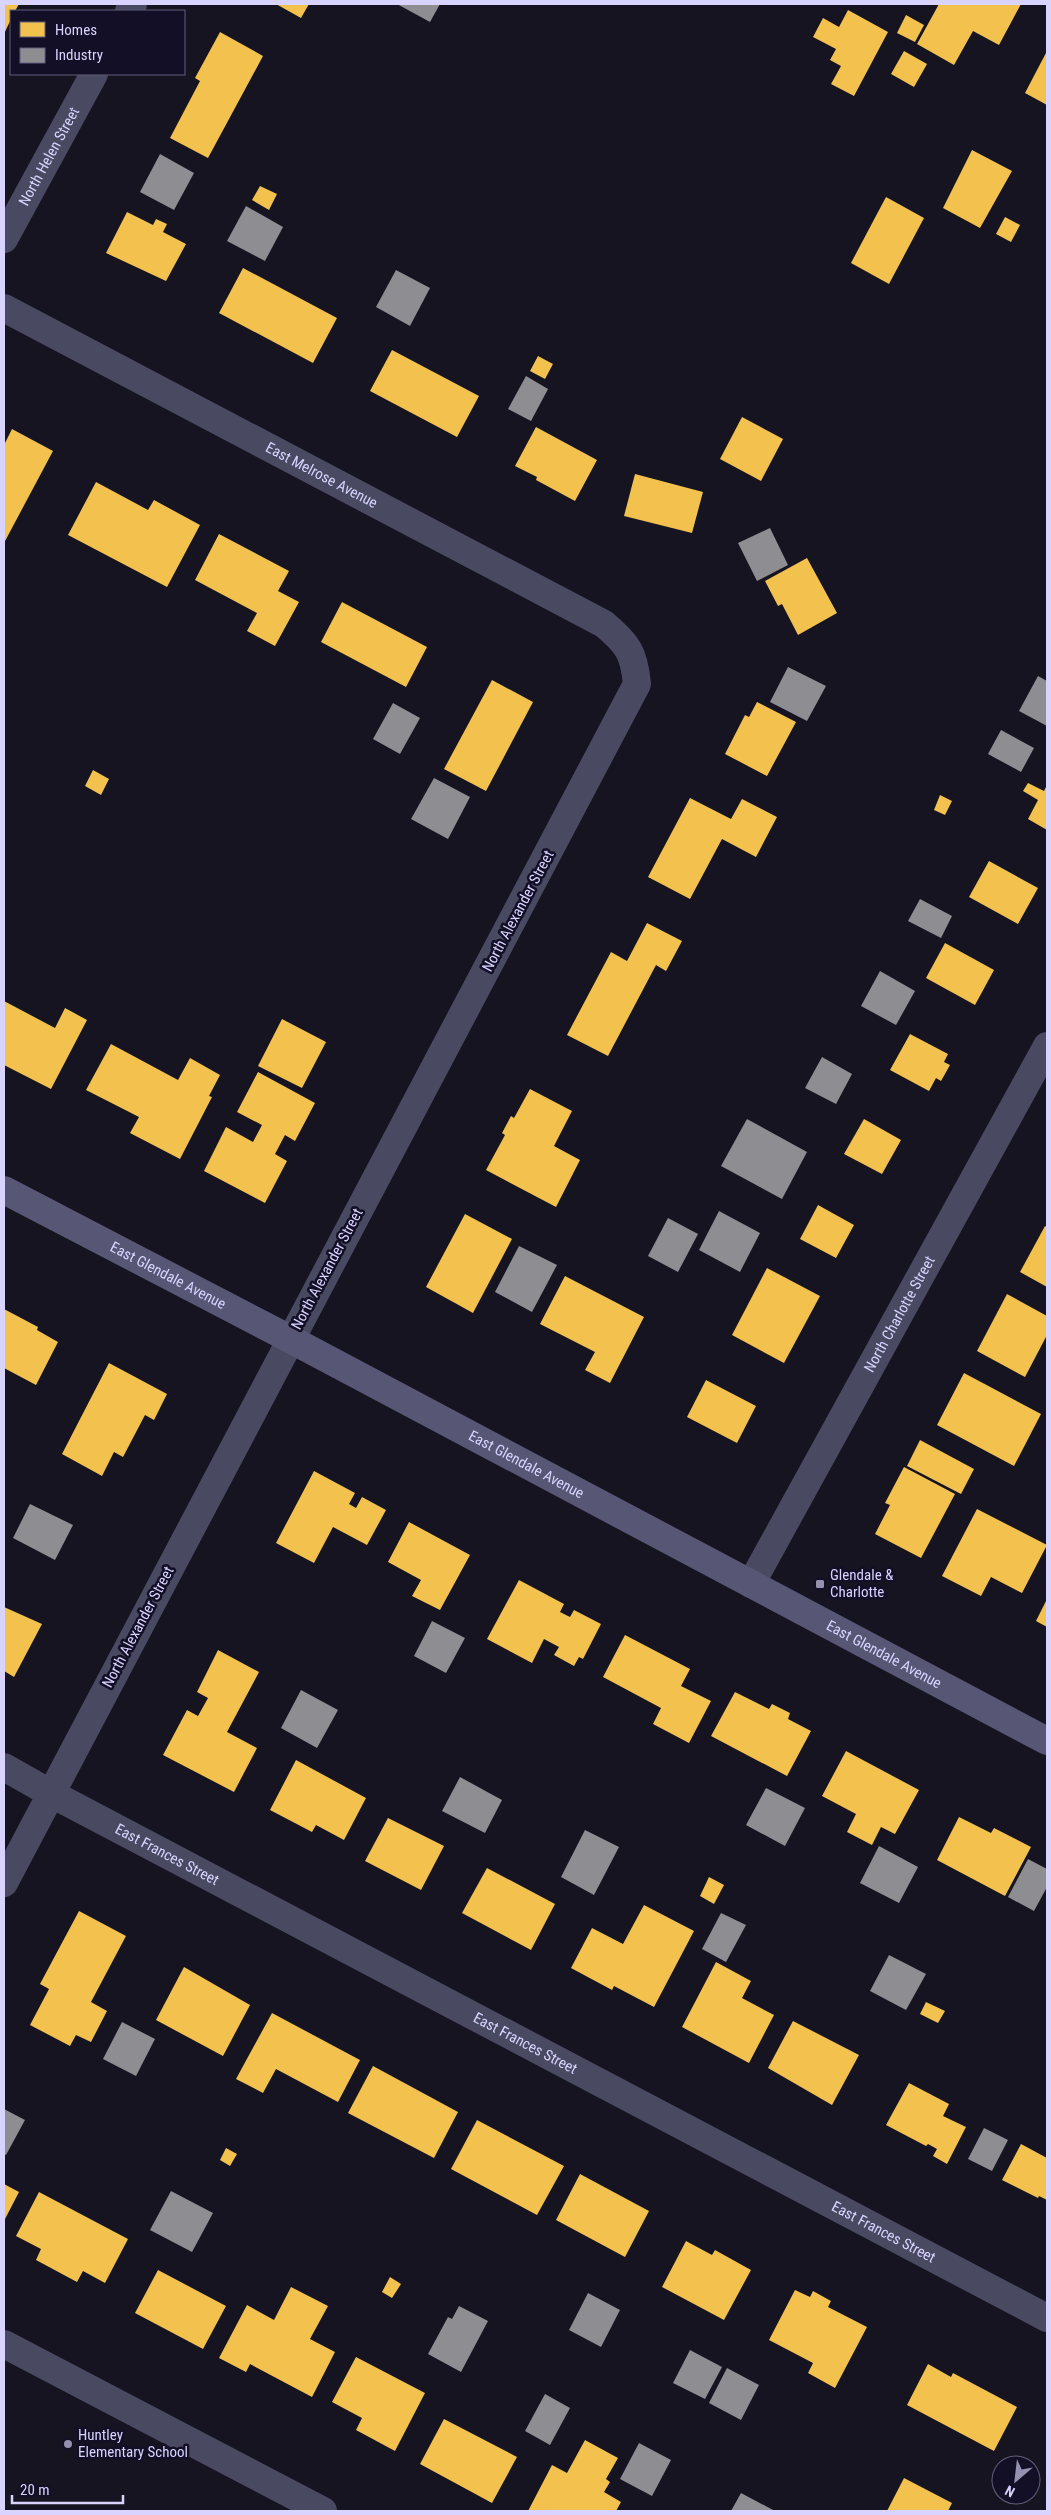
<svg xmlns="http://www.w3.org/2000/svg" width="1051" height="2515" font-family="'Roboto Condensed',sans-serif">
<rect width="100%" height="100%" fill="#161421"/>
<g fill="#f2c14e">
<path d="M4,4H19L15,11H11V19L4,34Z"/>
<path d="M276,4H309L301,18Z"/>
<path d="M939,4H1021L999,45L973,31L954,65L917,44Z"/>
<path d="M848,10L888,32L854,96L831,84L841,66L830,60L836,49L813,37L823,18L839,27Z"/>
<path d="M906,15L924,25L915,42L897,33Z"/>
<path d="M220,32L263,56L208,158L170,138L200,81L195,78Z"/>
<path d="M904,51L927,64L914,87L891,74Z"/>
<path d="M1047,51V105L1025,93Z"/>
<path d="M972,150L1012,171L980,228L943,208Z"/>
<path d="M260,186L277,194L269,210L252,200Z"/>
<path d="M886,197L924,218L889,284L851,263Z"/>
<path d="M127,212L153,225L156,219L167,224L163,232L186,244L166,281L106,253Z"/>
<path d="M1005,217L1020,225L1011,242L996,234Z"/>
<path d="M243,268L337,318L313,363L219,313Z"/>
<path d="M392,350L479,396L457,437L370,391Z"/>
<path d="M538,356L553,364L545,379L530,371Z"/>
<path d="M742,417L783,439L761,481L720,459Z"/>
<path d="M536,427L597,460L575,501L536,480L537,477L515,466Z"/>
<path d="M12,429L53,451L4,543V445Z"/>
<path d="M635,474L703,492L692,533L624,516Z"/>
<path d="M96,482L148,510L154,500L200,525L167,587L68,535Z"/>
<path d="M219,534L289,571L278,591L299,602L275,646L247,631L257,613L195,580Z"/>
<path d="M807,558L837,613L798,635L782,604L778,606L765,581Z"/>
<path d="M342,602L427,647L406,687L321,642Z"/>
<path d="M492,680L533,702L486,791L444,769Z"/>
<path d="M757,702L796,722L767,776L725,754L745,715L749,717Z"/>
<path d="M93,770L109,779L101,795L85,786Z"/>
<path d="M1028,783L1044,791L1047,785V830L1028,819L1038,800L1023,791Z"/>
<path d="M940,795L952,801L945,815L934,810Z"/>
<path d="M690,798L731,819L742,799L777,817L756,857L722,839L690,899L648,877Z"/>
<path d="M989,861L1038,888L1018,924L969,897Z"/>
<path d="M647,923L682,941L666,971L656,965L608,1056L567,1035L611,952L627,961Z"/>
<path d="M945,943L994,970L975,1005L926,978Z"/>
<path d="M4,1001L55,1028L65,1008L87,1020L51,1089L4,1065Z"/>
<path d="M282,1019L326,1042L302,1088L258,1066Z"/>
<path d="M910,1034L948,1054L944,1062L950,1065L941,1081L936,1078L929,1091L890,1070Z"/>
<path d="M111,1044L178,1080L190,1058L220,1075L209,1096L212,1097L180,1159L130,1133L139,1117L86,1090Z"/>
<path d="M258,1072L315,1103L295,1141L285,1135L275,1154L287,1161L265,1203L204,1171L226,1127L253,1142L262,1125L237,1112Z"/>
<path d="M530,1089L572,1111L554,1146L580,1160L556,1207L486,1170L505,1135L502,1133L511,1116L514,1118Z"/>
<path d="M864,1119L901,1140L882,1174L844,1154Z"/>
<path d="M818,1205L854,1225L836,1258L800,1239Z"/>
<path d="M465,1214L512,1239L473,1313L426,1287Z"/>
<path d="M1045,1226L1047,1227V1287L1020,1272Z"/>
<path d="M767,1268L820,1296L784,1363L732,1335Z"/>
<path d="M565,1276L644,1317L610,1383L585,1370L595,1352L540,1324Z"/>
<path d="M1007,1294L1047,1316V1335L1025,1377L977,1351Z"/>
<path d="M4,1309L38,1327L37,1330L58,1342L36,1385L4,1368Z"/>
<path d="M109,1363L167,1394L154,1420L145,1415L123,1457L114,1452L102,1476L62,1454Z"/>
<path d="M964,1373L1041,1414L1014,1466L937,1425Z"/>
<path d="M706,1380L756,1406L737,1443L687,1417Z"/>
<path d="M920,1440L974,1469L961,1494L907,1466Z"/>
<path d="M904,1467L955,1494L921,1558L875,1534L890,1505L885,1503Z"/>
<path d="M314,1471L355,1493L349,1504L356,1508L362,1497L386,1510L367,1545L333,1527L314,1563L276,1543Z"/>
<path d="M977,1509L1047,1545L1022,1593L991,1577L981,1596L942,1576Z"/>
<path d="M409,1522L470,1555L440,1610L412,1596L421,1580L388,1562Z"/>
<path d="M519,1580L564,1604L560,1612L570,1617L574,1610L601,1624L583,1659L579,1657L574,1666L554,1655L559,1647L544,1639L532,1663L487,1639Z"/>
<path d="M1047,1599V1627L1036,1621Z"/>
<path d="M4,1607L42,1624L14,1677L4,1671Z"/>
<path d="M625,1635L690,1669L681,1686L711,1701L689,1743L653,1724L661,1708L603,1677Z"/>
<path d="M218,1650L259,1672L227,1732L257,1748L234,1792L163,1755L187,1710L198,1716L208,1698L197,1692Z"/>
<path d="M735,1692L769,1709L772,1704L790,1713L788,1719L811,1731L787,1776L711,1736Z"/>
<path d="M846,1751L919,1790L895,1834L881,1827L872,1845L847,1832L856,1814L822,1796Z"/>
<path d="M296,1760L366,1798L344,1840L316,1825L312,1832L270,1810Z"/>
<path d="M959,1817L991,1833L994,1828L1031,1847L1005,1896L937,1860Z"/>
<path d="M388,1818L444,1846L421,1890L365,1861Z"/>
<path d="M487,1868L555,1904L531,1950L462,1913Z"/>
<path d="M709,1877L724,1885L714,1904L700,1896Z"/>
<path d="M644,1905L694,1931L654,2007L614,1986L612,1990L571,1968L592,1928L623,1944Z"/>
<path d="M79,1911L126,1936L91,2002L107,2011L91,2042L76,2035L70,2046L30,2025L49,1989L40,1984Z"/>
<path d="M716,1962L751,1981L742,1998L774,2015L749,2063L682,2027Z"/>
<path d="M184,1967L250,2005L223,2056L156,2020Z"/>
<path d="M926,2002L945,2011L938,2023L920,2014Z"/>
<path d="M272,2013L360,2060L338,2102L276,2069L263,2093L236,2079Z"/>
<path d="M793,2021L859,2055L832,2105L768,2068Z"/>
<path d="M373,2066L458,2112L434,2158L348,2113Z"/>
<path d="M909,2083L949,2104L943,2116L966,2127L947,2164L933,2156L937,2149L928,2144L926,2146L886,2125Z"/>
<path d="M477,2120L564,2166L537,2215L451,2169Z"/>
<path d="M1021,2144L1047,2158V2200L1039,2196L1038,2198L1002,2180Z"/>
<path d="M226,2148L237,2154L230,2166L220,2160Z"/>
<path d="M580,2174L649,2211L625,2257L556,2220Z"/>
<path d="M4,2184L19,2192L4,2221Z"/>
<path d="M39,2192L128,2239L105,2283L83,2271L77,2282L36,2260L41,2249L16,2236Z"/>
<path d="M686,2241L712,2255L715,2250L751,2270L724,2320L662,2287Z"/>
<path d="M158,2270L226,2306L203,2349L135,2313Z"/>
<path d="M390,2277L401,2284L392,2298L382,2292Z"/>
<path d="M291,2287L328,2306L310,2339L335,2352L312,2397L250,2364L246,2372L219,2358L247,2305L274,2320Z"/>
<path d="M795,2290L810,2297L813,2291L831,2301L828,2307L867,2327L835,2388L808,2373L813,2363L769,2340Z"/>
<path d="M356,2357L425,2393L395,2451L356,2430L362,2418L332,2402Z"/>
<path d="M928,2364L951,2377L953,2373L1017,2407L994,2451L907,2405Z"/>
<path d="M444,2419L517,2457L492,2503L420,2464Z"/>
<path d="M585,2440L618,2458L606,2479L610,2482L604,2492L621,2502L616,2511H528L552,2465L567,2473Z"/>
<path d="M904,2478L952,2503L948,2511H887Z"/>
</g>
<g fill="#8d8d92">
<path d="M397,4H440L430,22Z"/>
<path d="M160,154L194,173L174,210L140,192Z"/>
<path d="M246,206L283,227L265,261L227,241Z"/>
<path d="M396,270L430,288L410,326L376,307Z"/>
<path d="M526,376L548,389L531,421L508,409Z"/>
<path d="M770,528L788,565L757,581L738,543Z"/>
<path d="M788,667L826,686L807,721L770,702Z"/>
<path d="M1038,676L1047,681V726L1019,711Z"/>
<path d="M393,703L420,718L400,754L373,739Z"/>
<path d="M1001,730L1034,748L1021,772L988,754Z"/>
<path d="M434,778L470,797L448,839L411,819Z"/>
<path d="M920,899L952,916L941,938L908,921Z"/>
<path d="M880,971L915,991L896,1025L861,1006Z"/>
<path d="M822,1057L852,1074L836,1104L805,1088Z"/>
<path d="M747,1119L807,1152L782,1199L721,1166Z"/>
<path d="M719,1211L760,1233L740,1272L699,1250Z"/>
<path d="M668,1218L698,1234L678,1272L648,1256Z"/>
<path d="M519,1246L557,1265L532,1312L495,1292Z"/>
<path d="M30,1504L73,1525L55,1560L13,1538Z"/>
<path d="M432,1621L465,1638L446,1673L414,1656Z"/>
<path d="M301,1690L338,1710L317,1748L281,1728Z"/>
<path d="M460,1777L502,1800L485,1833L442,1811Z"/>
<path d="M766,1788L805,1808L785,1846L746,1825Z"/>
<path d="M585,1830L619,1847L594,1895L561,1877Z"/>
<path d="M879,1846L918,1867L899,1903L860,1883Z"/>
<path d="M1028,1859L1047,1869V1887L1034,1911L1008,1897Z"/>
<path d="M721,1913L746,1925L726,1962L702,1949Z"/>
<path d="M889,1955L926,1974L906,2010L870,1991Z"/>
<path d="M122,2022L155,2039L136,2076L103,2059Z"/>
<path d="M4,2109L25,2120L6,2155L4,2154Z"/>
<path d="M984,2128L1008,2140L992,2171L968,2159Z"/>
<path d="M171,2191L213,2213L192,2252L150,2230Z"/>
<path d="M588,2293L620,2310L601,2347L569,2330Z"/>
<path d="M459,2306L488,2321L461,2372L428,2354L448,2317L452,2319Z"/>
<path d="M690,2350L722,2367L705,2399L673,2383Z"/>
<path d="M727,2368L759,2385L741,2420L709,2403Z"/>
<path d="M545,2394L570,2408L550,2445L525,2431Z"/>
<path d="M639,2443L671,2460L652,2496L620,2479Z"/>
<path d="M741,2493L775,2511H731Z"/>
</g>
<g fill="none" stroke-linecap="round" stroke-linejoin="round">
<g stroke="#4a4962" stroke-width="28">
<path d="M129,11L133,4"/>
<path id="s1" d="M4,239L94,74"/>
<path id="s2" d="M4,308L604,624C628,644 634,653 637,684L4,1883"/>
<path id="s3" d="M751,1584L1047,1046"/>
<path id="s4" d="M4,1767L50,1793L1047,2318"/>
<path d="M4,2344L323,2511"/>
</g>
<path stroke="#575674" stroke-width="28" id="s5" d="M4,1190L290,1339L1047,1741"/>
</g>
<g fill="#9591b1" stroke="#130f26" stroke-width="2">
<rect x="815" y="1579" width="10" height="10" rx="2.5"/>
<circle cx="68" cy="2444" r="5"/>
</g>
<g text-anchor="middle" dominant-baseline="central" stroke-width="5" stroke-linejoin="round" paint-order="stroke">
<g font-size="15" fill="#d9d4ff" stroke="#130f26">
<text stroke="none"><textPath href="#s1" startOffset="94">North Helen Street</textPath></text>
<text stroke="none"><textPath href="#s2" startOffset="359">East Melrose Avenue</textPath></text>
<text transform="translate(518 911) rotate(-62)">North Alexander Street</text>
<text transform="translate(327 1269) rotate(-62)">North Alexander Street</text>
<text stroke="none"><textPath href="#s5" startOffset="185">East Glendale Avenue</textPath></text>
<text stroke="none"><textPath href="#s3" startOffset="308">North Charlotte Street</textPath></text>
<text stroke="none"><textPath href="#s5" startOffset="590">East Glendale Avenue</textPath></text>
<text transform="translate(138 1627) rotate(-62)">North Alexander Street</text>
<text stroke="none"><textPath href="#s5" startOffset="995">East Glendale Avenue</textPath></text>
<text stroke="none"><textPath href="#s4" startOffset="185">East Frances Street</textPath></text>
<text stroke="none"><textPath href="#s4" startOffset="590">East Frances Street</textPath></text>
<text stroke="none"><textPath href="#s4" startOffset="995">East Frances Street</textPath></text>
</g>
<g font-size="15" fill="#d9d4ff" stroke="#130f26" text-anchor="start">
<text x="830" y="1575">Glendale &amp;<tspan x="830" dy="17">Charlotte</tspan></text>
<text x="78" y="2435">Huntley<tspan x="78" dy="17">Elementary School</tspan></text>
</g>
</g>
<rect width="1051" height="2515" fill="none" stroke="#d9d4ff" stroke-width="10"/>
<rect x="10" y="10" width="175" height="65" fill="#130f26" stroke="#625e7d"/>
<rect x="20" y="22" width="25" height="15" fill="#f2c14e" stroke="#625e7d"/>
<text x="55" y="35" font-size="15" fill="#d9d4ff">Homes</text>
<rect x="20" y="48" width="25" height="15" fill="#8d8d92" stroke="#625e7d"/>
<text x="55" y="60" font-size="15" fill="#d9d4ff">Industry</text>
<g transform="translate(1016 2480) rotate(208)"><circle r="24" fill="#130f26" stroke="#625e7d"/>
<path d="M0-4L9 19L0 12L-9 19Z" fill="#9591b1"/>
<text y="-8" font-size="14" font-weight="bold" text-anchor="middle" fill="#d9d4ff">N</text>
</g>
<path d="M12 2495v8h111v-8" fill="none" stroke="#d9d4ff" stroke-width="2.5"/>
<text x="20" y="2495" font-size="15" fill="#d9d4ff" stroke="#130f26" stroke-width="4" paint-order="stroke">20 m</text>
</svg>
